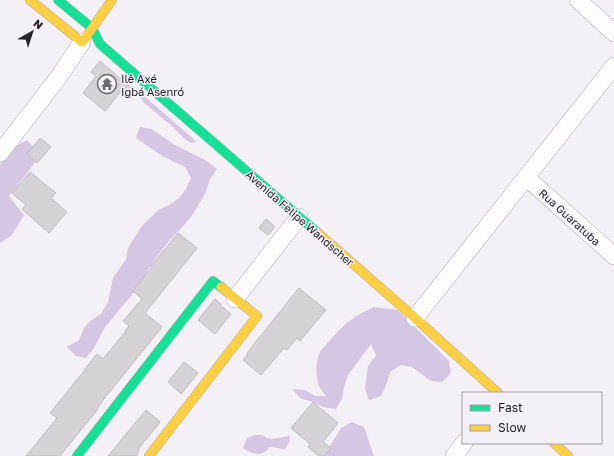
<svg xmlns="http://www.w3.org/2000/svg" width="614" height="456" font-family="'Golos Text',sans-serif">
<rect width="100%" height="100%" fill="#f4f1f6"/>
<g fill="#d5c6e4">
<path d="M136,89L197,142L191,143L186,140L173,127L144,103L137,94Z"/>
<path d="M140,127L152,129L173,144L207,161L217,169L210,179L206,192L193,214L186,223L170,240L155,259L136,290L105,327L94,348L86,358L76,356L67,347L79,340L84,328L90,321L101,314L108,302L113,278L126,259L128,248L141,227L158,210L169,205L179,198L186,189L191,178L185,167L164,157L146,145L136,138Z"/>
<path d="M27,140L35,149V162L24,177L9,196L24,215L12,235L0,243V164L8,154L16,146Z"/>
<path d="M374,307L398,310L449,361L451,373L442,382L431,381L412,367L401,365L390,372L387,383L381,396L369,400L365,389L368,366L376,355L371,344L348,375L344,387L342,399L336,409L323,407L313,402L300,398L292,389L305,390L315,396H326C324,393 321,390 319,386C316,378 315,360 320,352C323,347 328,343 332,338C345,323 356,315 374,307Z"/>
<path d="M352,422L364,427L374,456H324L341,428Z"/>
<path d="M255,435H262L267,438L272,439L290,436L289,443L285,449C279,449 275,447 269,447C268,449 267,451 265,452C258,456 249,453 243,448L247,438Z"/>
</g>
<g fill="#d5d3d6" stroke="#bebcbf">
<path d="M100,61L136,92L131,98L122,90L105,111L83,93L96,76L91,72Z"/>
<path d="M40,138L51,147L37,163L27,154Z"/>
<path d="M30,172L56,193L51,198L67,212L49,233L22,209L26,205L12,193Z"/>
<path d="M266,219L275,227L268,235L259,228Z"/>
<path d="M178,233L197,248L145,313L162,327L104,399L97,409H98L60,456H26L57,418L50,413L85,370H84L97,354L103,359L126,331H125L129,326L123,321L142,299L133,291L152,267L151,266Z"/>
<path d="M299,288L326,310L300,341L297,338L287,350L284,348L261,375L243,360L248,354L247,353Z"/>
<path d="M215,299L221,304L220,305L231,314L215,334L198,320Z"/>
<path d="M184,362L198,373L181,394L168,382Z"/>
<path d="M313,402L338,423L323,442L331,448L324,456H319L308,447L310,444L291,428Z"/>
<path d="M146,410L160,422L139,448L137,456H108Z"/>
</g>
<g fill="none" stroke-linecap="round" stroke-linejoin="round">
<defs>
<g id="street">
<path d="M578,0L614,33"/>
<path d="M0,153L58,78L82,42"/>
<path d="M526,177L614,256"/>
<path d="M235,299L299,217"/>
<path d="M415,318L614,66"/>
<path d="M454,456L464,443"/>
</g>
<g id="fast">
<path d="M58,0L92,28L100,44L318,233"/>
<path d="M77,456L213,281L221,287"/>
</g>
<g id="slow">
<path d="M30,0L82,42"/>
<path d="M84,40L112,0"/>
<path d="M318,233L415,318L498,393"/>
<path d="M554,443L568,456"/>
<path d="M149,456L257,316L221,287"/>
</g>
</defs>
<use href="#street" stroke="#aeacb0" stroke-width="18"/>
<use href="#fast" stroke="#aeacb0" stroke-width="10"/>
<use href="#slow" stroke="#aeacb0" stroke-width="10"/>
<use href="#street" stroke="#fdfdfe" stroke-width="17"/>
<use href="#fast" stroke="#16e098" stroke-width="9"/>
<use href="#slow" stroke="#ffcf43" stroke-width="9"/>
</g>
<defs>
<symbol id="temple-ring" viewBox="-11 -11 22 22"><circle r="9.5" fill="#f4f0f7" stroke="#6d6b6e" stroke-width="1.5"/><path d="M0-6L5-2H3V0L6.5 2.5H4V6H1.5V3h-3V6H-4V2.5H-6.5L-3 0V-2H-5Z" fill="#6d6b6e"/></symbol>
</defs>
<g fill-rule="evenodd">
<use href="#temple-ring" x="96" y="73" width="22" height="22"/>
</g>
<g text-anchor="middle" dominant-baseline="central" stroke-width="3" stroke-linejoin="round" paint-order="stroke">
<g font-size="11" fill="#242325" stroke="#f4f0f7" text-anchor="start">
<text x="121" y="78">Ilê Axé<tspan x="121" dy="13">Igbá Asenró</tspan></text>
</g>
<g font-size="11" fill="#242325" stroke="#f4f0f7">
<text transform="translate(570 217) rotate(42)">Rua Guaratuba</text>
<text transform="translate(300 218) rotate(41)">Avenida Felipe Wandscher</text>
</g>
</g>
<rect x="462" y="392" width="140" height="52" fill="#f4f0f7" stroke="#a19ea3"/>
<rect x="470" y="405" width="20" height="6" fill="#16e098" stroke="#a19ea3"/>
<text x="498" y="412" font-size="12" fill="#242325">Fast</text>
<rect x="470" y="425" width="20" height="6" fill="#ffcf43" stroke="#a19ea3"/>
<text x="498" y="432" font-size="12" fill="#242325">Slow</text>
<g transform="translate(32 32) rotate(39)" stroke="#f4f0f7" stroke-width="3" paint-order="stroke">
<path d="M0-3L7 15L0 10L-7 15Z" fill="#242325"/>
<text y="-6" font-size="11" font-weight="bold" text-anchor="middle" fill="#242325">N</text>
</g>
</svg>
